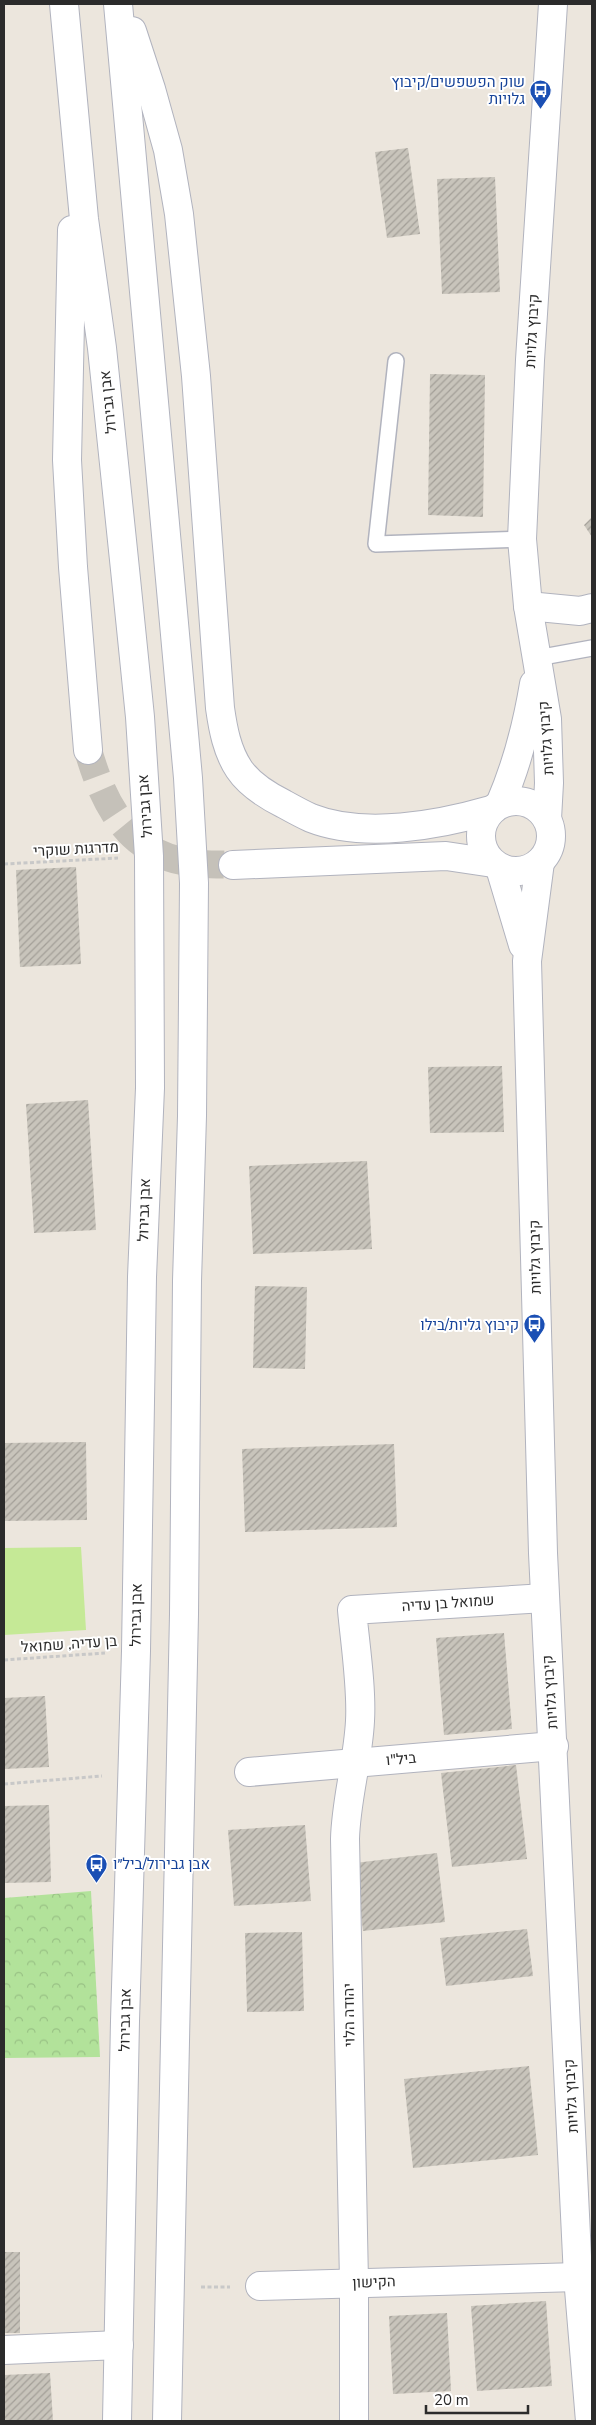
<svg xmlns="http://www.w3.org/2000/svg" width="596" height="2425" font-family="'Nunito Sans',Heebo,sans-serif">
<defs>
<pattern id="forest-crowns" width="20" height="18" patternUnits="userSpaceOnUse" patternTransform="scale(1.25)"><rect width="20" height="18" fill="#b2e29a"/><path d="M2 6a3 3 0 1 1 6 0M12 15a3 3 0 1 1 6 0" fill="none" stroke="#99c285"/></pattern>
<pattern id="building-hatch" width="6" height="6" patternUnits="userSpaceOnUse" patternTransform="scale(1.25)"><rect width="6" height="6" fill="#c8c4bb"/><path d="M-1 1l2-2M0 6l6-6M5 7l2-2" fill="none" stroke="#a39f98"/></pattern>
</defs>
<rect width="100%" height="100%" fill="#ece6dd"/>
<path fill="url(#forest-crowns)" d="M91,1891L100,2057L4,2058V1898Z"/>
<path fill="#c5e996" d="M81,1547L86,1630L4,1635V1548Z"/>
<g fill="url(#building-hatch)">
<path d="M408,148L420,234L387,238L375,152Z"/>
<path d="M495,177L500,292L442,294L437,179Z"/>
<path d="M430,374L485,375L483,517L428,515Z"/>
<path d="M592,517V537L584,525Z"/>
<path d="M76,867L81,964L20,967L16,870Z"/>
<path d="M502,1066L504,1132L430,1133L428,1067Z"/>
<path d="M88,1100L96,1230L34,1233L26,1104Z"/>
<path d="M367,1161L372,1249L253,1254L249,1166Z"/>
<path d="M255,1286L307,1287L305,1369L253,1368Z"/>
<path d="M86,1442L87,1520L4,1521V1443Z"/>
<path d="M394,1444L397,1527L245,1532L242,1449Z"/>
<path d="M504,1633L512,1729L444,1735L436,1638Z"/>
<path d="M45,1696L49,1767L4,1769V1698Z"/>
<path d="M516,1765L527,1859L452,1867L441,1773Z"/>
<path d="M49,1805L51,1882L4,1883V1806Z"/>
<path d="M305,1825L311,1901L234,1906L228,1830Z"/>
<path d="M437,1853L445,1922L363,1931L355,1863Z"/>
<path d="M527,1929L533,1976L446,1986L440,1938Z"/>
<path d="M302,1932L304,2011L247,2012L245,1933Z"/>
<path d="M529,2066L538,2155L413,2168L404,2079Z"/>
<rect x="4" y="2252" width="16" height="81"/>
<path d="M546,2301L552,2386L477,2391L471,2306Z"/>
<path d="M447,2313L451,2391L393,2394L389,2316Z"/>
<path d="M50,2373L53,2421H4V2375Z"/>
</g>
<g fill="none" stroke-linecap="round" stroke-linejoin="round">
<path stroke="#c5c1b9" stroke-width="28" stroke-dasharray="28 14" stroke-linecap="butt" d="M88,750C104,806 130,856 194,863C207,865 220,864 233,865"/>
<defs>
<g id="service">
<path d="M396,361L376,544L522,539"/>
<path d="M537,658L592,648"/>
</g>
<g id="minor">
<path d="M528,606L580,611L592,608"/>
<circle cx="516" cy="836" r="35"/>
<path d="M500,804C517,765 527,726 534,684"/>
<path d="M547,819L549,783L547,719L528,606L522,539L530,360L553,4"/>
<path d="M540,862L527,961L543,1553L578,2277L590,2421"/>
<path d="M500,868L523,945"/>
<path d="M249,1772L554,1746"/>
<path d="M260,2286L578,2277"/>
<path d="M4,2350L119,2345"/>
<path d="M354,2421V2282L345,1839C346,1799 358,1761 360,1721C362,1688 355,1643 352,1610L545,1598"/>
</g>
<g id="tertiary">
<path d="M64,4L84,219L102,348L126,579L140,717L149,856L150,1088L142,1277L136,1651L125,2021L117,2421"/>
<path d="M118,4L188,778L194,883L192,1116L187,1281L184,1614L167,2421"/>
<path d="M132,31L151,89L168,150L179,214L196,376L220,708C223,729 227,751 239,769C249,784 268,796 284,804C293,809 302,814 311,818C364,839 439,825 491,810"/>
<path d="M72,230L67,460L73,567L88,750"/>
<path d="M233,865L446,856L493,863"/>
</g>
</defs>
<use href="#service" stroke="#b1b3be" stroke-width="18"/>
<use href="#minor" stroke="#b1b3be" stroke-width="30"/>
<use href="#tertiary" stroke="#b1b3be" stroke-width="30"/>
<g stroke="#c8c8c8" stroke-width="3" stroke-dasharray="4 2.5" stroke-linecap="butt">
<path d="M4,864L118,858"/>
<path d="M4,1660L105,1653"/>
<path d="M4,1784L102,1776"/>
<path d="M201,2287H230"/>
</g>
<use href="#service" stroke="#fff" stroke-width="15"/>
<use href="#minor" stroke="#fff" stroke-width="28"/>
<use href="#tertiary" stroke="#fff" stroke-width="28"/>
</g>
<defs>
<symbol id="bus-pin" viewBox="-11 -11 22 30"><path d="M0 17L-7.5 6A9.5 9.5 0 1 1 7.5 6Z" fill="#1a4fb4" stroke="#fff"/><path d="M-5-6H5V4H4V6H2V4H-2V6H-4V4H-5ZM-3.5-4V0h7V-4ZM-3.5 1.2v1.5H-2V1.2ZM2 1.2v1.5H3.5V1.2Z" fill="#fff"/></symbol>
</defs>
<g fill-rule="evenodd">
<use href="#bus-pin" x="528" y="78" width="25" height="34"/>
<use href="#bus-pin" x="522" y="1312" width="25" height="34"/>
<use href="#bus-pin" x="84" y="1852" width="25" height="34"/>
</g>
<g text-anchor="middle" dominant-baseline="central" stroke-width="4" stroke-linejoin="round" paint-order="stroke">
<g font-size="15" fill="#164399" stroke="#fff" text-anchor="end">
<text x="525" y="82">שוק הפשפשים/קיבוץ<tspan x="525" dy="17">גלויות</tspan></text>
<text x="519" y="1325">קיבוץ גליות/בילו</text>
<text x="113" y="1864" text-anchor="start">אבן גבירול/ביל״ו</text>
</g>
<g font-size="15" fill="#2b2b2b" stroke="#fff">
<text transform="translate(532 331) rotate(-87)">קיבוץ גלויות</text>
<text transform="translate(108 402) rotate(-96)">אבן גבירול</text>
<text transform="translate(546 738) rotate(-94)">קיבוץ גלויות</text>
<text transform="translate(145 806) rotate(-94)">אבן גבירול</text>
<text transform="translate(76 849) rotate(-3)">מדרגות שוקרי</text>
<text transform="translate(144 1210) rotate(-88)">אבן גבירול</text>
<text transform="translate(535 1257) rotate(-91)">קיבוץ גלויות</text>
<text transform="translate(448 1603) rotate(-4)">שמואל בן עדיה</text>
<text transform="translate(136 1615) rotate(-89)">אבן גבירול</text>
<text transform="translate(69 1644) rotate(-4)">בן עדיה, שמואל</text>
<text transform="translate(550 1692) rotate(-94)">קיבוץ גלויות</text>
<text transform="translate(401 1759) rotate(-5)">ביל"ו</text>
<text transform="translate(349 2015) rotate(-91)">יהודה הלוי</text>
<text transform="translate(125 2020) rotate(-89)">אבן גבירול</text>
<text transform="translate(571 2096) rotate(-93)">קיבוץ גלויות</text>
<text transform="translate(374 2282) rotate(-2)">הקישון</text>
</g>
</g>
<rect width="596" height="2425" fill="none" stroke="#2b2b2b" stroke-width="10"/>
<path d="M426 2405v8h102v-8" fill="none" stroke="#2b2b2b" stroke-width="2.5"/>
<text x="434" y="2405" font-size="15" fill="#2b2b2b" stroke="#ffffff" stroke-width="4" paint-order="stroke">20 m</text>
</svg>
